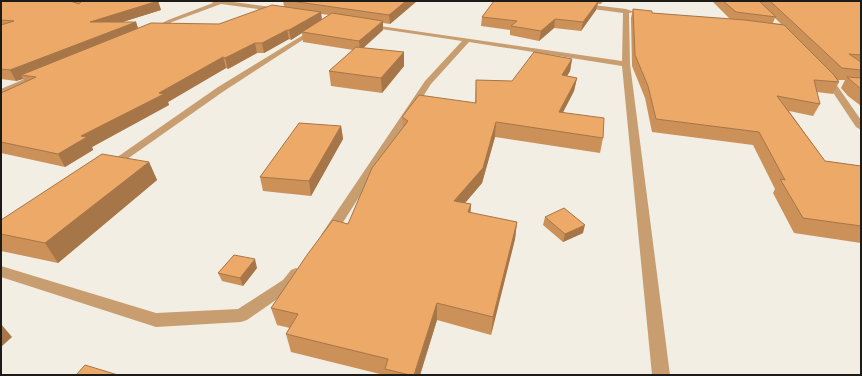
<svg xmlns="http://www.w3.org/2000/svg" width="862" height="376" font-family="Poppins,sans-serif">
<rect width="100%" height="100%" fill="#f2eee3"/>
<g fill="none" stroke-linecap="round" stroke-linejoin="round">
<g fill="#c89e71" fill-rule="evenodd">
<path d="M211,1H226L279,8L282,10L279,12L221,4L172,22L154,31L149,30L168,20L213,3Z"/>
<path d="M545,1H561L626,9L635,12L629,13L630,64L670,375H652L622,66L469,42L431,84L333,238L328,240L323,238L321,235L425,81L462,41L368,27L366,26V24L622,61L623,13L548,3Z"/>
<path d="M313,29L318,30L224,91L113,169H105L103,167L218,87Z"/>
<path d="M36,74H39L43,76L1,95V89Z"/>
<path d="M823,74H829L861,120V130L856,127L822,76Z"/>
<path d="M1,266L156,313L238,309L283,280L291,270L296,268L301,270L303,274L293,288L247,320L241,322L156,327L1,277Z"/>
</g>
</g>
<g fill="#cc9159" fill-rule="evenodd">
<path d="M1,1H158L161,10L122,22H136L138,28L219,24L284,6L283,1H417L390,24L383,23V30L363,48L404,52V66L382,93L331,86L329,71L353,50L303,42L302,33L291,40L289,39L264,53H257L228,69L226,68L168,102L169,105L92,147L93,150L65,167L1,153V93L25,82L23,79L16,81L1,79ZM321,14L329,15L322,20Z"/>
<path d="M494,1H603L601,4H598L596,10L581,31L554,28L539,41L510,35V30L481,26L482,17Z"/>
<path d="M712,1H861V106L848,96L841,88L845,80H838L839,82L833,94L817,92L820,104L813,116L789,111L825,161L861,166V243L794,233L773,193L775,189L753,145L652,132L645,98L632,66L631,18L633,9L652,13L730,19ZM775,18L781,24L773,23Z"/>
<path d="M572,59L570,71L567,76L577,78L574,91L563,112L603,138L600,153L495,137L482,183L465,203L471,204L470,213L517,222L515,239L491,335L437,320L420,375H384L291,352L286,334L290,328L277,325L271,308L348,224L403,128L402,117L475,103L476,80L512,81Z"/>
<path d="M341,126L343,139L311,196L263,191L260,177Z"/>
<path d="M149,162L157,180L58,263L1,251V220Z"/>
<path d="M545,217L583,233L563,242L543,225Z"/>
<path d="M257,268L243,286L222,281L218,273Z"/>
</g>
<g fill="#a67648">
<path d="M158,1L161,10L94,31L90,22Z"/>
<path d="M406,1H417L390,24L389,15Z"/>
<path d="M598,2L596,10L581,31L583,22Z"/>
<path d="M321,12L322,21L302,32V33L291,40L289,30Z"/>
<path d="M555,19L554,28L539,41L541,31Z"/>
<path d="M383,21V30L360,51L359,41Z"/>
<path d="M136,22L139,32L21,75L23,79L16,81L10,70Z"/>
<path d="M287,30L289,39L264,53L262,43Z"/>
<path d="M255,43L257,53L228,69L225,58Z"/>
<path d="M404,52V66L382,93L381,78Z"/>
<path d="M223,57L226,68L168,102L169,105L92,147L93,150L65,167L58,154L81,136Z"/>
<path d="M572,59L570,71L560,88L562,75Z"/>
<path d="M577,78L574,91L556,126L559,112Z"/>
<path d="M496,122L495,137L482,183L453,217L454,201Z"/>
<path d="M341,126L343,139L311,196L309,181Z"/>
<path d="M149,162L157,180L58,263L45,243Z"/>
<path d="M471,204L470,220L468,212Z"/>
<path d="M517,222L515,239L491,335L493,317Z"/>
<path d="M585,225L583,233L563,242L565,234Z"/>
<path d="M255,259L257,268L243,286L240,278Z"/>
<path d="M437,303V320L420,375H414Z"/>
<path d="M1,324L12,337L1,347Z"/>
</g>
<g fill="#eda967" stroke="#a67648">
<path d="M1,1H70L79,4L82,1H158L90,22H136L10,70L1,69V25L14,21L1,20Z"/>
<path d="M291,1H406L389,15Z"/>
<path d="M494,1H593L598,2L583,22L555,19L541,31L511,26L517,21L482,17Z"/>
<path d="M723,1H759L776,17L736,12Z"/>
<path d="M770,1H861V55L849,54L861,62V70L842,68Z"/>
<path d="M272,5L321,12L289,30H287L262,43H255L225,58L223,57L159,93L164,94L81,136L87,137L58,154L1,142V93L36,77L21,75L151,23L219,24Z"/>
<path d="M633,9L652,11V13L745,20L784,25L834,75L839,82L814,80L820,104L777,96L825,161L861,166V226L803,218L780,179L785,180L759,132L656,119L648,86L635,55Z"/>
<path d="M332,13L383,21L359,41L302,32Z"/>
<path d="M356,47L404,52L381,78L329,71Z"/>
<path d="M534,52L572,59L562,75L577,78L559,112L604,118L603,138L496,122L483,168L454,201L471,204L468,212L517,222L493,317L437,303L414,375H410L385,369L388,359L286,334L298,314L271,308L307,255L333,220L348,224L372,168L408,121L402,117L419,95L476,103V80L512,81Z"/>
<path d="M847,77L861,78V89L855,84Z"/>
<path d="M299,123L341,126L309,181L260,177Z"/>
<path d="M102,154L149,162L45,243L1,234V220Z"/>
<path d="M564,208L585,225L565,234L545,217Z"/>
<path d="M234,255L255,259L240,278L218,273Z"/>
<path d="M85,365L118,375H76Z"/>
</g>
<rect width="862" height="376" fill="none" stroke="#1d1b18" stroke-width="4"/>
</svg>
